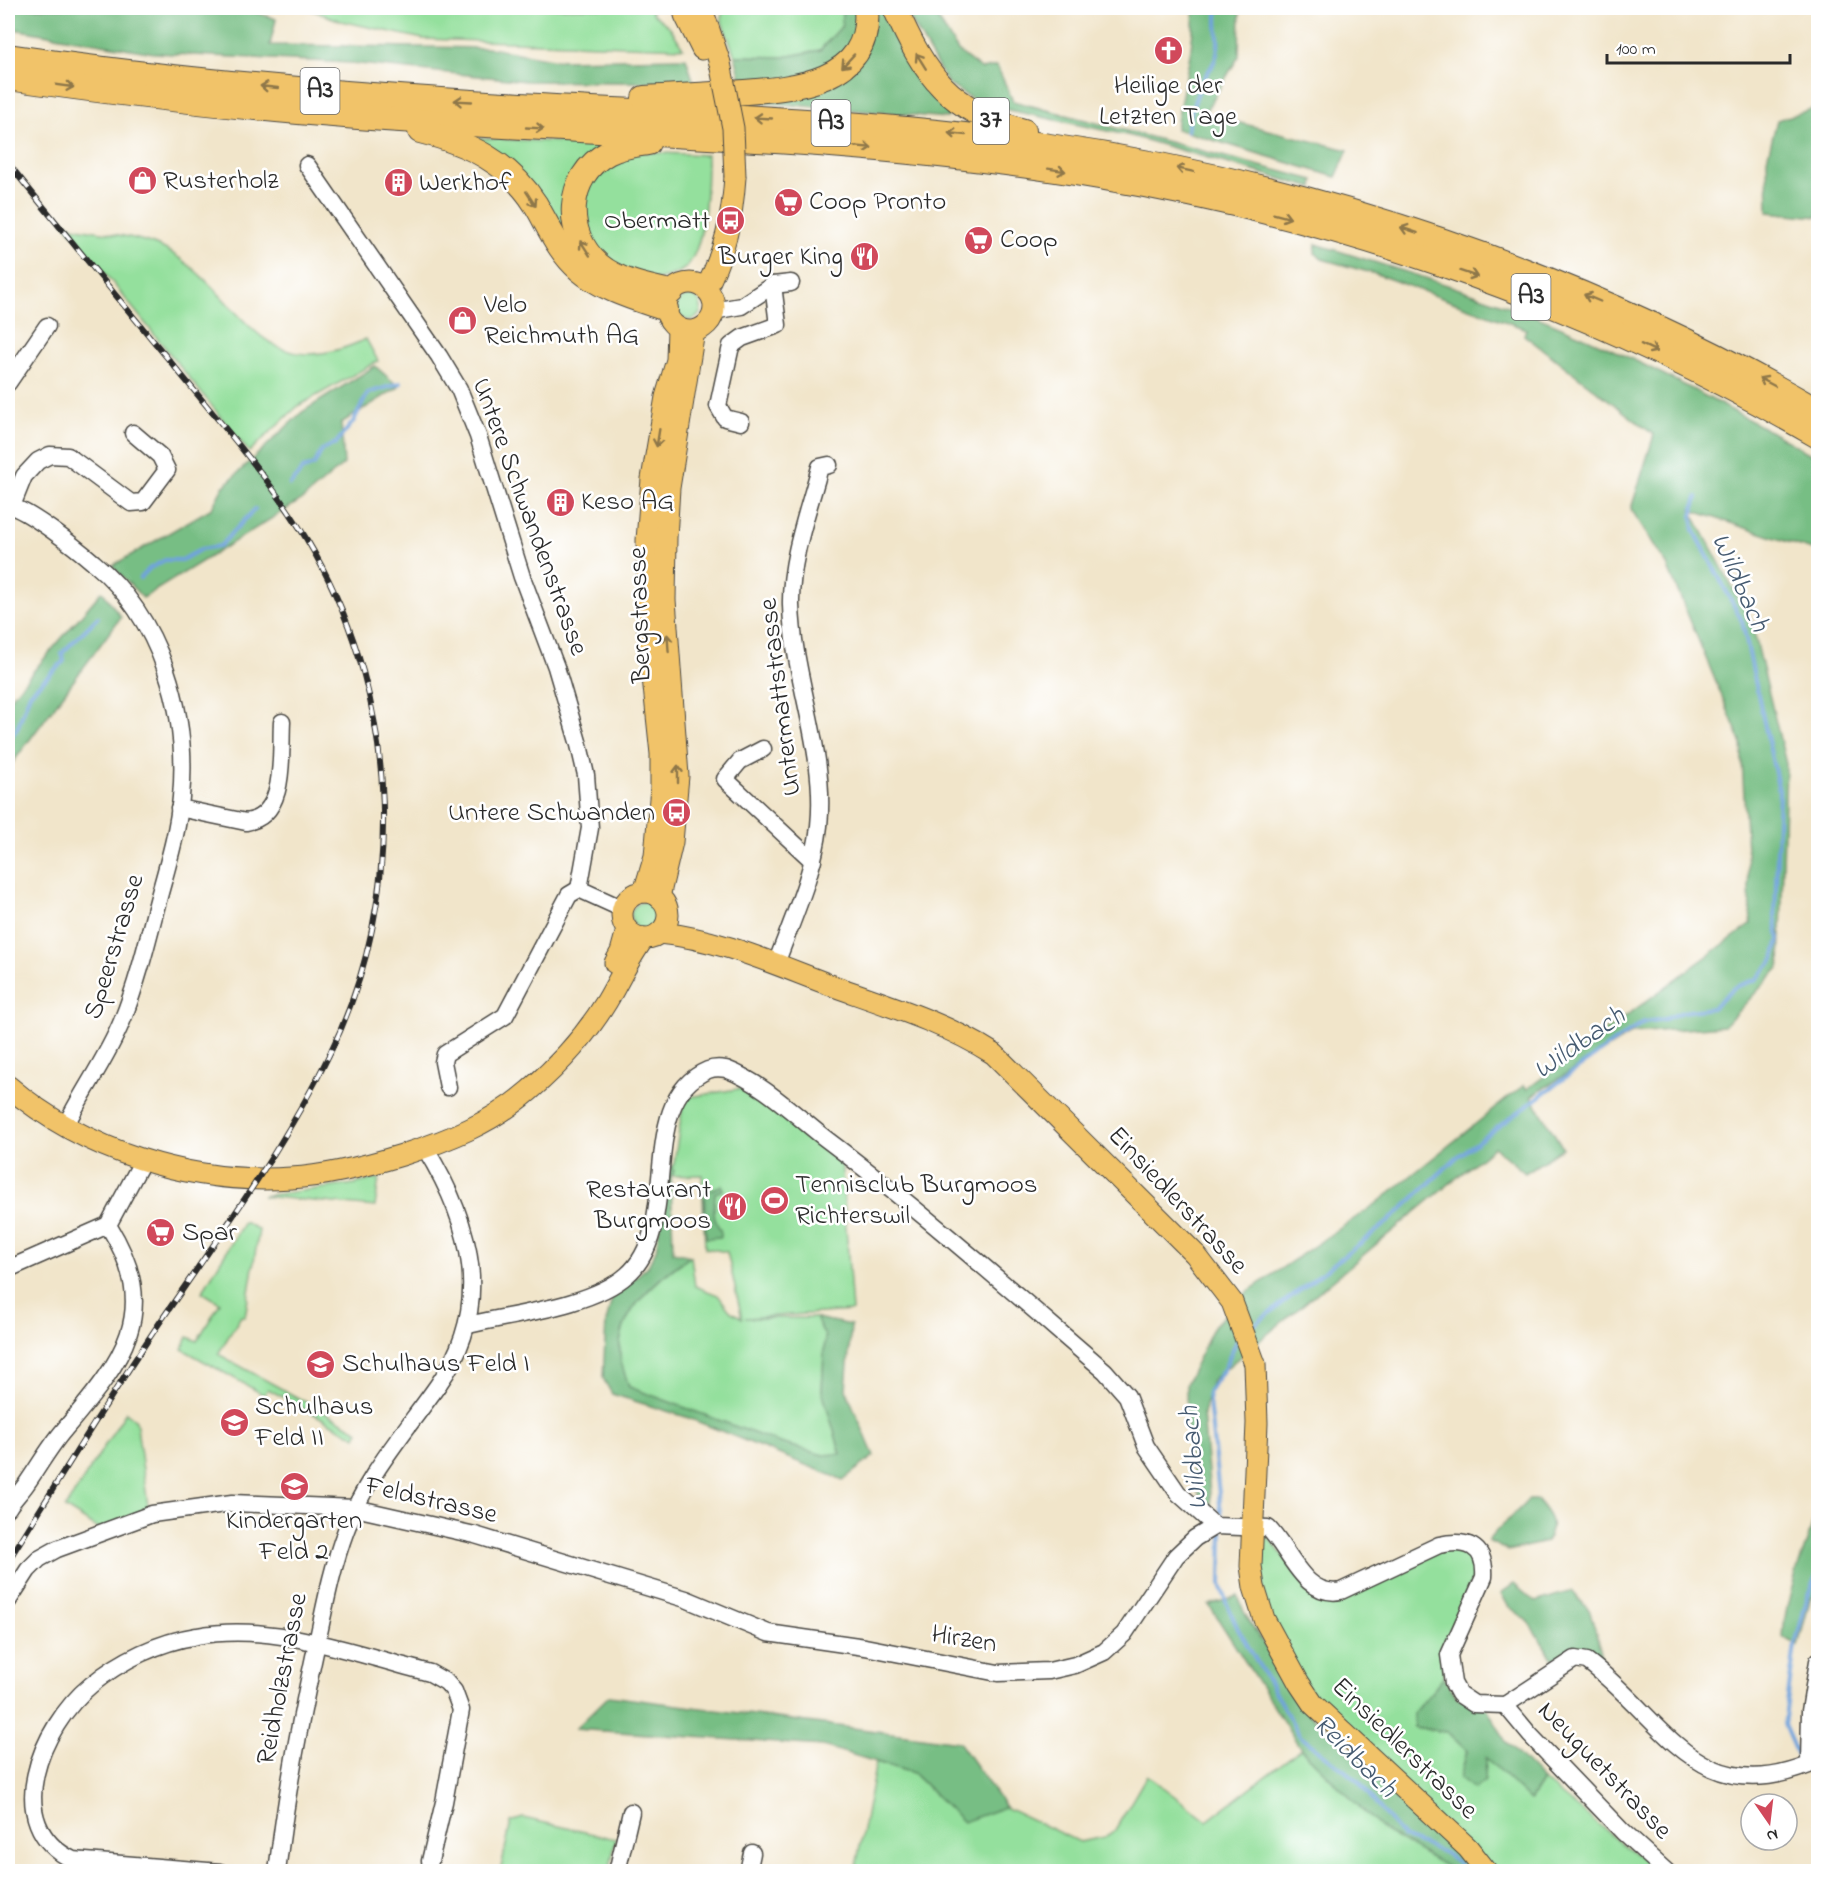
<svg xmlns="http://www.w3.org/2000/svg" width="1826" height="1879" font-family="'Indie Flower',sans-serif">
<rect width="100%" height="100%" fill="#fff"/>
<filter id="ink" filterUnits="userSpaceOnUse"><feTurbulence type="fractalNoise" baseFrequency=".0167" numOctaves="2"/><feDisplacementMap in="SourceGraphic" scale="12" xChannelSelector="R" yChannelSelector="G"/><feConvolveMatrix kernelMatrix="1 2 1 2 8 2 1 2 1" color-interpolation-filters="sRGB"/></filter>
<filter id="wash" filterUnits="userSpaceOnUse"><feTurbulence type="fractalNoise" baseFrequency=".008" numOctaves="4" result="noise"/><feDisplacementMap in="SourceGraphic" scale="24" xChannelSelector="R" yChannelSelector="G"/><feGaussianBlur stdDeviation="1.35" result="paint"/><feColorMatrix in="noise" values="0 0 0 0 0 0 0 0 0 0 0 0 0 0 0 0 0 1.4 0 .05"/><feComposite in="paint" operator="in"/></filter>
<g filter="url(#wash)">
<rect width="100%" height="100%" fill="#f1e5ca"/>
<g fill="#94e09d" stroke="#608664" stroke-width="1.5">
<path d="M306,8H650L653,14L670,27L683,48L423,39L341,21Z"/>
<path d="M722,8H842V26L820,50L784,57L735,56L722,22Z"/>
<path d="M474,138L609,144L639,152L707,155C707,181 707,256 681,271C662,282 634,280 612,283Z"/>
<path d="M62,220L73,227C107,234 149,236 178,257C247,306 263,388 366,339L378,361L298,406L249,452Z"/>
<circle cx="689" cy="308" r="12"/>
<circle cx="645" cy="916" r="14"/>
<path d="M749,1087L779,1112L841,1156L852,1311L745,1318H816L825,1336L822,1391L841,1454L823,1455L780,1443L629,1387C626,1377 621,1366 620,1355C616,1312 659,1277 691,1256L695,1286L718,1295L730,1311L742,1318L727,1252L705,1248L702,1175L672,1176L684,1098Z"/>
<path d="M379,1178L375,1207L262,1196L355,1184Z"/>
<path d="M244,1222L259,1230L245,1317L241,1316L218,1354L359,1431L356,1437L268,1389L264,1395L182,1349L188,1337L197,1341L220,1303L202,1292Z"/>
<path d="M126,1412L136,1420L149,1513L100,1530L65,1508Z"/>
<path d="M1257,1529L1270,1539L1312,1593L1329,1600L1441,1546L1471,1551L1476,1572L1442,1648L1444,1677L1413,1714L1414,1727L1447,1732L1467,1751L1460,1778L1486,1757L1531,1799L1543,1780L1657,1871H1490L1313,1699L1266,1616Z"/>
<path d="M1301,1749L1383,1830L1447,1867L1450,1871L855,1872L876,1762L913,1773L963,1822L1005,1807L1079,1842L1105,1837L1115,1830L1147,1775L1207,1821Z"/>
<path d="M523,1818L616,1839L609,1871L500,1872L511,1822Z"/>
</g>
<g fill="#77be84" stroke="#517458" stroke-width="1.5">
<path d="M8,8H243L276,19L270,45L490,48L557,60L686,58L694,83L527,81L350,63L154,53L8,28Z"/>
<path d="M842,8H888C902,56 908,80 952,110L947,118L747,101L735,56L784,57L820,50L842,26Z"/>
<path d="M904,8H931L958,51L981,69L997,66L1013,101L1314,180L1313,188L1131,136L980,104L948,84Z"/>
<path d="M1193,8H1240L1239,56L1204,114L1348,150L1336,177L1176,129C1181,89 1196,47 1193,8Z"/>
<path d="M1818,107V217L1768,212L1767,159L1777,120Z"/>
<path d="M1316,244C1390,267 1465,289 1537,317C1635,356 1727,407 1818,458V552L1691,510L1752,623L1786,764L1780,967L1724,1026L1632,1033L1531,1096L1563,1148L1525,1173L1494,1147L1212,1380L1203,1413L1211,1507L1201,1502L1187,1444L1186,1384L1214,1326L1247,1292L1377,1203L1524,1085L1527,1089L1751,924L1741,742L1667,565L1631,509L1654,435L1524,335L1526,329L1379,275L1322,259L1315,253Z"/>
<path d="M375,366L399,387L341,423L344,464L303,499L143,598L112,566L212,508L223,487L302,412Z"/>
<path d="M102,591L121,617L8,769V701Z"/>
<path d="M672,1166L674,1171L671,1176L673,1252L691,1256C659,1277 616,1312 620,1355C621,1365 626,1377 629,1387L780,1443L823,1455L841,1454L822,1391L825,1336L816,1318L851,1325L846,1390L874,1456L843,1480L686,1417L612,1394L603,1378L606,1322L612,1299L648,1266L656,1250L668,1171Z"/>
<path d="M722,1185L723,1190L715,1193C715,1200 713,1211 715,1219C717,1227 722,1228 721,1237L706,1238L704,1193Z"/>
<path d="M1528,1500H1537C1550,1515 1557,1524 1546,1542L1508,1551L1488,1541C1499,1525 1515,1515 1528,1500Z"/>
<path d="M1818,1505V1592L1810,1600L1798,1646L1783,1637C1786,1589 1806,1551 1818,1505Z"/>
<path d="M1514,1584L1535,1602L1572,1591L1590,1611L1602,1657L1576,1652L1553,1659L1527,1620L1508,1606L1501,1593Z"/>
<path d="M1238,1596L1244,1612L1301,1706L1466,1861L1474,1871H1450L1447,1867L1383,1830L1301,1749L1209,1605Z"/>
<path d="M1444,1677L1457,1697L1487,1708L1506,1742L1543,1780L1530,1800L1486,1758L1485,1781L1474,1789L1460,1778L1467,1751L1447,1732L1414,1727L1413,1715Z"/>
<path d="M609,1696L959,1742L1005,1807L963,1822L913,1773L823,1746L575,1729Z"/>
</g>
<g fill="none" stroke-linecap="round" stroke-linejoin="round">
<g stroke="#6fa3db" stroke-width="4">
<path d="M1187,131C1189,117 1196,96 1202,82C1205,75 1211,69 1214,62C1223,43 1214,27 1218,8"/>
<path d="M290,485L303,469L314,465L322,450L336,443L353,422L368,393L401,383"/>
<path d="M140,578L150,568L165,560H182L201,549L220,546L255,509"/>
<path d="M8,740L17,729L30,693L64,661L62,653L98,617"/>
<path d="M1249,1329L1388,1222L1457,1157L1611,1044L1644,1022L1665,1019L1682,1012L1712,1008L1735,987L1757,979L1774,959L1779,939L1775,917L1779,791L1742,621L1694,530L1692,516L1697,497"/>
<path d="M1222,1522L1208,1392L1224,1369L1237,1340"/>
<path d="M1222,1530L1221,1584L1226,1602L1238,1629L1300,1736L1358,1781L1403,1837L1445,1853L1460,1864L1464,1872"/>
<path d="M1797,1755L1784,1725L1795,1645L1807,1599L1818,1574"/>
</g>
</g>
</g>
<g filter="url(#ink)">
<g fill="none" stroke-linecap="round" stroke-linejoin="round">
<defs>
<g id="minor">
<path d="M307,165L439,356L459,389L478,436L522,577L556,667L579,745L586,775L590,828L579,889L623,909"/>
<path d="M713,311L741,306L773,285L791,283"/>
<path d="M8,383L47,326"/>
<path d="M741,422L725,418L718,406L731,346L742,338L778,325L773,285"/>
<path d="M8,506C25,507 79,550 94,563C161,618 189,713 181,797C178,833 166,870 157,904C147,943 137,984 122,1021C107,1058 83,1090 66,1125"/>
<path d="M12,506L24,476L38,461L50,455L68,456L131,503L143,502L167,470L160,456L133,433"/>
<path d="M763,749L740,761L725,779L813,861"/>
<path d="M179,808L246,822C288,816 280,753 282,722"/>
<path d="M776,964C792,920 814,873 819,826C827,752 793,679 791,605C790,559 808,512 820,467L829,465"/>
<path d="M448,1087L443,1062L445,1054L505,1016L569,895L579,889"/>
<path d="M8,1269L108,1225L143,1160"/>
<path d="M468,1325C515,1314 592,1306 627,1275C684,1226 634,1101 708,1070C713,1068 721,1068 726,1069C763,1083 795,1115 826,1139C923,1212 1013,1292 1105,1371L1127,1396L1146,1446L1178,1493L1215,1526L1268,1528C1290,1550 1304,1598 1341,1591L1439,1545C1466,1539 1486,1545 1484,1577L1449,1655L1453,1683L1459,1694L1474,1704L1505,1705L1575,1659L1587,1661C1664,1718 1696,1810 1809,1765L1810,1711L1818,1661"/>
<path d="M8,1508C13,1499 21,1492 27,1483C39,1466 50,1446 64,1430C122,1361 163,1313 108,1225"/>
<path d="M8,1601L28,1570L39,1559L57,1549L152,1514L232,1503L355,1508L475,1535L686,1599L768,1633L865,1647L998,1673L1049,1671L1075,1665L1104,1652L1124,1634L1176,1556L1195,1538L1215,1526"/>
<path d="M1505,1705L1530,1735L1623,1832L1667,1872"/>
<path d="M220,1872L73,1860C0,1825 40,1727 91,1685C121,1660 159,1642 197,1636C274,1622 356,1654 430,1673L446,1682L454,1691L461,1710L444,1802L430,1861"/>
<path d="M277,1872C286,1797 299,1725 315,1652C324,1611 331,1570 346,1530C366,1475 406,1431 438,1385C494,1306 472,1224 425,1148"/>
<path d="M617,1872L631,1812"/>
<path d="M748,1872L752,1853"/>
</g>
<g id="major">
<path d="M702,9L720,63"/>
<path d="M685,15L702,49"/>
<circle cx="690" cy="307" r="24"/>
<path d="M706,289C725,250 732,221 735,177"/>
<path d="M644,892L655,856L661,787V754L648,629L647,540L652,479L666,397L677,360L678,328"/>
<circle cx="645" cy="915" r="23"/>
<path d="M659,897L672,842L678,776L665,600L666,538L669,488L694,331"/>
<path d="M659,933C716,938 772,963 825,983C883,1004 942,1021 994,1054L1195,1254L1232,1302L1255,1364L1257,1423L1251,1566L1254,1587L1264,1619L1299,1683L1313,1704L1468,1848L1487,1872"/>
<path d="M615,963L621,952L627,930"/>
<path d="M8,1086C84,1151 191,1185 291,1178C328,1176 366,1166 402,1155C449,1140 492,1123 530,1090C560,1064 587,1034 607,1001C620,979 629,958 644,938"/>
</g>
<g id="highway">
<path d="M895,8C924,75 950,111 1024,131"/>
<path d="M8,56C178,81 349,95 520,105C695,115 870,120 1043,145C1314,184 1581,273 1818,411"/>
<path d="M8,78C128,95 249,109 371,118C614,135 859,136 1099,177C1352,219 1597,308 1818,436"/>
<path d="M644,98C673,96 702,95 731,93C786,89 873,86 866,8"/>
<path d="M420,131C468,143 509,162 536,205C549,227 559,252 579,269C603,290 637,299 666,309"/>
<path d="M648,143C635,145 621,146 608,153C565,176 563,234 599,265C618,281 647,287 671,292"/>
</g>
</defs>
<use href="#minor" stroke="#494743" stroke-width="19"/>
<use href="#major" stroke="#494743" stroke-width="23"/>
<use href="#highway" stroke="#494743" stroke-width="26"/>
<use href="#minor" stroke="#fff" stroke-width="16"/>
<use href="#major" stroke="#f1c369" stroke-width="21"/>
<use href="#highway" stroke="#f1c369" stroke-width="24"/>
<defs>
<path id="rail" d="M8,163C69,239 131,314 193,389C236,442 281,493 314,552C399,704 407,896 330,1053C283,1150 217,1239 156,1328C105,1404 57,1483 8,1561"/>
</defs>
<use href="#rail" stroke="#2b2b2b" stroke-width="6"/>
<use href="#rail" stroke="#fff" stroke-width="4" stroke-dasharray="11" stroke-linecap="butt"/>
<defs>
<path id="major-bridge" d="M720,63L733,128L735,177"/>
</defs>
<use href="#major-bridge" stroke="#494743" stroke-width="23" stroke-linecap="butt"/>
<use href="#major-bridge" stroke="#f1c369" stroke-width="21"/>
</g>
<defs><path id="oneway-shaft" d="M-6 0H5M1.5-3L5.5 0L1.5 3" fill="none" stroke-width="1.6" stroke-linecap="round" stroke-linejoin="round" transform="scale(1.5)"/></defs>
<g stroke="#8e774a">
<use href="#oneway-shaft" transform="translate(848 61) rotate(133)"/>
<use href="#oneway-shaft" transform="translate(921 61) rotate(-122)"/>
<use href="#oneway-shaft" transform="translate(65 86) rotate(8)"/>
<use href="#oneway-shaft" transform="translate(269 87) rotate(-174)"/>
<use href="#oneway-shaft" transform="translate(463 101) rotate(-177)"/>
<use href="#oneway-shaft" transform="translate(763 118) rotate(-177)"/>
<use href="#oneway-shaft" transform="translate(535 128) rotate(3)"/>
<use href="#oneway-shaft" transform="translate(957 134) rotate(-174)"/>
<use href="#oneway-shaft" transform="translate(863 147) rotate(5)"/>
<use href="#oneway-shaft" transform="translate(1057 170) rotate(9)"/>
<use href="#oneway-shaft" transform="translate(1185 170) rotate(-168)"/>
<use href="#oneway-shaft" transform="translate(531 199) rotate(57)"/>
<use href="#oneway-shaft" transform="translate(1282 216) rotate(15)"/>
<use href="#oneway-shaft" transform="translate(1409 230) rotate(-162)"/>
<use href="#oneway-shaft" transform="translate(585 248) rotate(-123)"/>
<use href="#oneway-shaft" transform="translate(1469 274) rotate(19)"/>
<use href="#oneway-shaft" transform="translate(1592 298) rotate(-157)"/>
<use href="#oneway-shaft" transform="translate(1649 348) rotate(25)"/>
<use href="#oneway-shaft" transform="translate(1767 382) rotate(-152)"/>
<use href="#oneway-shaft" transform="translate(658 438) rotate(99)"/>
<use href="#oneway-shaft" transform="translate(668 643) rotate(-94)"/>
<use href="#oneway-shaft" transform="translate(678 774) rotate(-90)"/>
</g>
</g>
<defs>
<symbol id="church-disc" viewBox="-11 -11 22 22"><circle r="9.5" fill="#d1495b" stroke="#fff"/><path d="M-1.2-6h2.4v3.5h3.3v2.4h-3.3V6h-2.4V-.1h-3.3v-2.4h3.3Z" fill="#fff"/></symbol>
<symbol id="shop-disc" viewBox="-11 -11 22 22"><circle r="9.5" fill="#d1495b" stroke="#fff"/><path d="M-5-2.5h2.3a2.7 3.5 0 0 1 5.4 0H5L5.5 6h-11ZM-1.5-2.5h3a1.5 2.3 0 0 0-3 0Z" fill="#fff"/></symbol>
<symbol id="building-disc" viewBox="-11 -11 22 22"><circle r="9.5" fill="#d1495b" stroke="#fff"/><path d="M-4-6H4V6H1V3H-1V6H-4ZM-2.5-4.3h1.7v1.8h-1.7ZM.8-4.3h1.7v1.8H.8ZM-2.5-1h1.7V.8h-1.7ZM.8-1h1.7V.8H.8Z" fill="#fff"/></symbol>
<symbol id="supermarket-disc" viewBox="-11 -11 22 22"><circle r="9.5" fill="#d1495b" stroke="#fff"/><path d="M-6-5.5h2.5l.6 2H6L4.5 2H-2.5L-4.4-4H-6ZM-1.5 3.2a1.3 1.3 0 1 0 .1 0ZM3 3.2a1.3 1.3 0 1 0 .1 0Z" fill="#fff"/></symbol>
<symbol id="bus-disc" viewBox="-11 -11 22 22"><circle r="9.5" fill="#d1495b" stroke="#fff"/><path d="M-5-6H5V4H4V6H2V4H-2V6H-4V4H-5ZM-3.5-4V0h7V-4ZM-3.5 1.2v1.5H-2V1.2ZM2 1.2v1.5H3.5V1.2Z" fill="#fff"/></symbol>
<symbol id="restaurant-disc" viewBox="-11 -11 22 22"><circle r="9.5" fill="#d1495b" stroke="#fff"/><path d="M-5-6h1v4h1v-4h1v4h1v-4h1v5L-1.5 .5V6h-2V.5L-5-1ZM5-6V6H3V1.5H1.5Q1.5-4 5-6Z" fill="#fff"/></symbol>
<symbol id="stadium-disc" viewBox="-11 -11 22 22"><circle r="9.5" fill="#d1495b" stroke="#fff"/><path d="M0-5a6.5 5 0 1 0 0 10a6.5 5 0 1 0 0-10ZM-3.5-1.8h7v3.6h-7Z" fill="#fff"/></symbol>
<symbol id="school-disc" viewBox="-11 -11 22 22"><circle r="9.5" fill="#d1495b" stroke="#fff"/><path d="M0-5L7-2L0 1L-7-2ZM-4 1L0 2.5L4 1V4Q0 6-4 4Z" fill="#fff"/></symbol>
</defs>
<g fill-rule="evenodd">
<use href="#church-disc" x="1152" y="34" width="33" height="33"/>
<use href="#shop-disc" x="126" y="164" width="33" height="33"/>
<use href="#building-disc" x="382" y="166" width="33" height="33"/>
<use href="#supermarket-disc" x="772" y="186" width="33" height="33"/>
<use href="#bus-disc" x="714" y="204" width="33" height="33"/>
<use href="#supermarket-disc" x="962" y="224" width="33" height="33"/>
<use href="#restaurant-disc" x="848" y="240" width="33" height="33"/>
<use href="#shop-disc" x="446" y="304" width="33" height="33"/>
<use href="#building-disc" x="544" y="486" width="33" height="33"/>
<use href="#bus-disc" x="660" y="796" width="33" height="33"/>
<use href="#stadium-disc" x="758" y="1184" width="33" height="33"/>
<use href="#restaurant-disc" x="716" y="1190" width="33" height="33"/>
<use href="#supermarket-disc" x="144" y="1216" width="33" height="33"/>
<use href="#school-disc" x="304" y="1348" width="33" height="33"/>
<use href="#school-disc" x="218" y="1406" width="33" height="33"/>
<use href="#school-disc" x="278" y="1470" width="33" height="33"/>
</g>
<g text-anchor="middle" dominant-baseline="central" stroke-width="5" stroke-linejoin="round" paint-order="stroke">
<g fill="#fff" stroke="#6b6b6b" stroke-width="1.5">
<rect x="300.5" y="68" width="39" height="46" rx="4.5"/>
<rect x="973" y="98" width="36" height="46" rx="4.5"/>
<rect x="811.5" y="100" width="39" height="46" rx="4.5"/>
<rect x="1511.5" y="274" width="39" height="46" rx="4.5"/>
</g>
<g font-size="26" font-weight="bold" fill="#2b2b2b">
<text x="320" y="91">A3</text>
<text x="991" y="121">37</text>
<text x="831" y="123">A3</text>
<text x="1531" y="297">A3</text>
</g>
<g font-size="27" fill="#2b2b2b" stroke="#fff" text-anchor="start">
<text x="1168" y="86" text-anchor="middle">Heilige der<tspan x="1168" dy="31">Letzten Tage</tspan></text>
<text x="163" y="181">Rusterholz</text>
<text x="419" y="183">Werkhof</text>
<text x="809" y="202">Coop Pronto</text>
<text x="710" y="221" text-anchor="end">Obermatt</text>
<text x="1000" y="240">Coop</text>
<text x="843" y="257" text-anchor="end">Burger King</text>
<text x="484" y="305">Velo<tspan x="484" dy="31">Reichmuth AG</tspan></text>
<text x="581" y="502">Keso AG</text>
<text x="655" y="813" text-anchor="end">Untere Schwanden</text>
<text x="795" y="1185">Tennisclub Burgmoos<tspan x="795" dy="31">Richterswil</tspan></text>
<text x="711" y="1190" text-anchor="end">Restaurant<tspan x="711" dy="31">Burgmoos</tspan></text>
<text x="182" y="1233">Spar</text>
<text x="342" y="1364">Schulhaus Feld I</text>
<text x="255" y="1407">Schulhaus<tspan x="255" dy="31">Feld II</tspan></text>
<text x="294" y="1521" text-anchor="middle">Kindergarten<tspan x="294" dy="31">Feld 2</tspan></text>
</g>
<g font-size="27" fill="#2b2b2b" stroke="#fff">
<text transform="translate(529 517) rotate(70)">Untere Schwandenstrasse</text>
<text transform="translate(641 615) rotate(-92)">Bergstrasse</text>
<text transform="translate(781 697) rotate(-97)">Untermattstrasse</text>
<text transform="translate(115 947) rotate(-73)">Speerstrasse</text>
<text transform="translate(1177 1201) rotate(47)">Einsiedlerstrasse</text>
<text transform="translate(431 1501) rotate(13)">Feldstrasse</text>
<text transform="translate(964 1640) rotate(9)">Hirzen</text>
<text transform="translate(283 1679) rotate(-79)">Reidholzstrasse</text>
<text transform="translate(1404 1749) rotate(44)">Einsiedlerstrasse</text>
<text transform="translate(1604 1771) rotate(46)">Neuguetstrasse</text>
</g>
<g font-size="28" font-style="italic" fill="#465b71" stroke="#fff">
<text transform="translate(1739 583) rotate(66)">Wildbach</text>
<text transform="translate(1580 1044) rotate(-35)">Wildbach</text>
<text transform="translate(1195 1458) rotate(-95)">Wildbach</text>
<text transform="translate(1354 1757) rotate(45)">Reidbach</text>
</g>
</g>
<rect width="1826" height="1879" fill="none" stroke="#fff" stroke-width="30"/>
<g transform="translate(1769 1822) rotate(166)"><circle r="28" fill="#ffffff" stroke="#aaaaaa" stroke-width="1.5"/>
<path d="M0-4.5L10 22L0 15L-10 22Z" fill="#d1495b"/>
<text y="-9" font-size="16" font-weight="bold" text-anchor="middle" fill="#2b2b2b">N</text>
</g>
<path d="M1607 54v9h183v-9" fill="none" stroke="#2b2b2b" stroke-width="3"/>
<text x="1616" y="54" font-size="18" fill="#2b2b2b" stroke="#ffffff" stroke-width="4.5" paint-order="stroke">100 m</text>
</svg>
